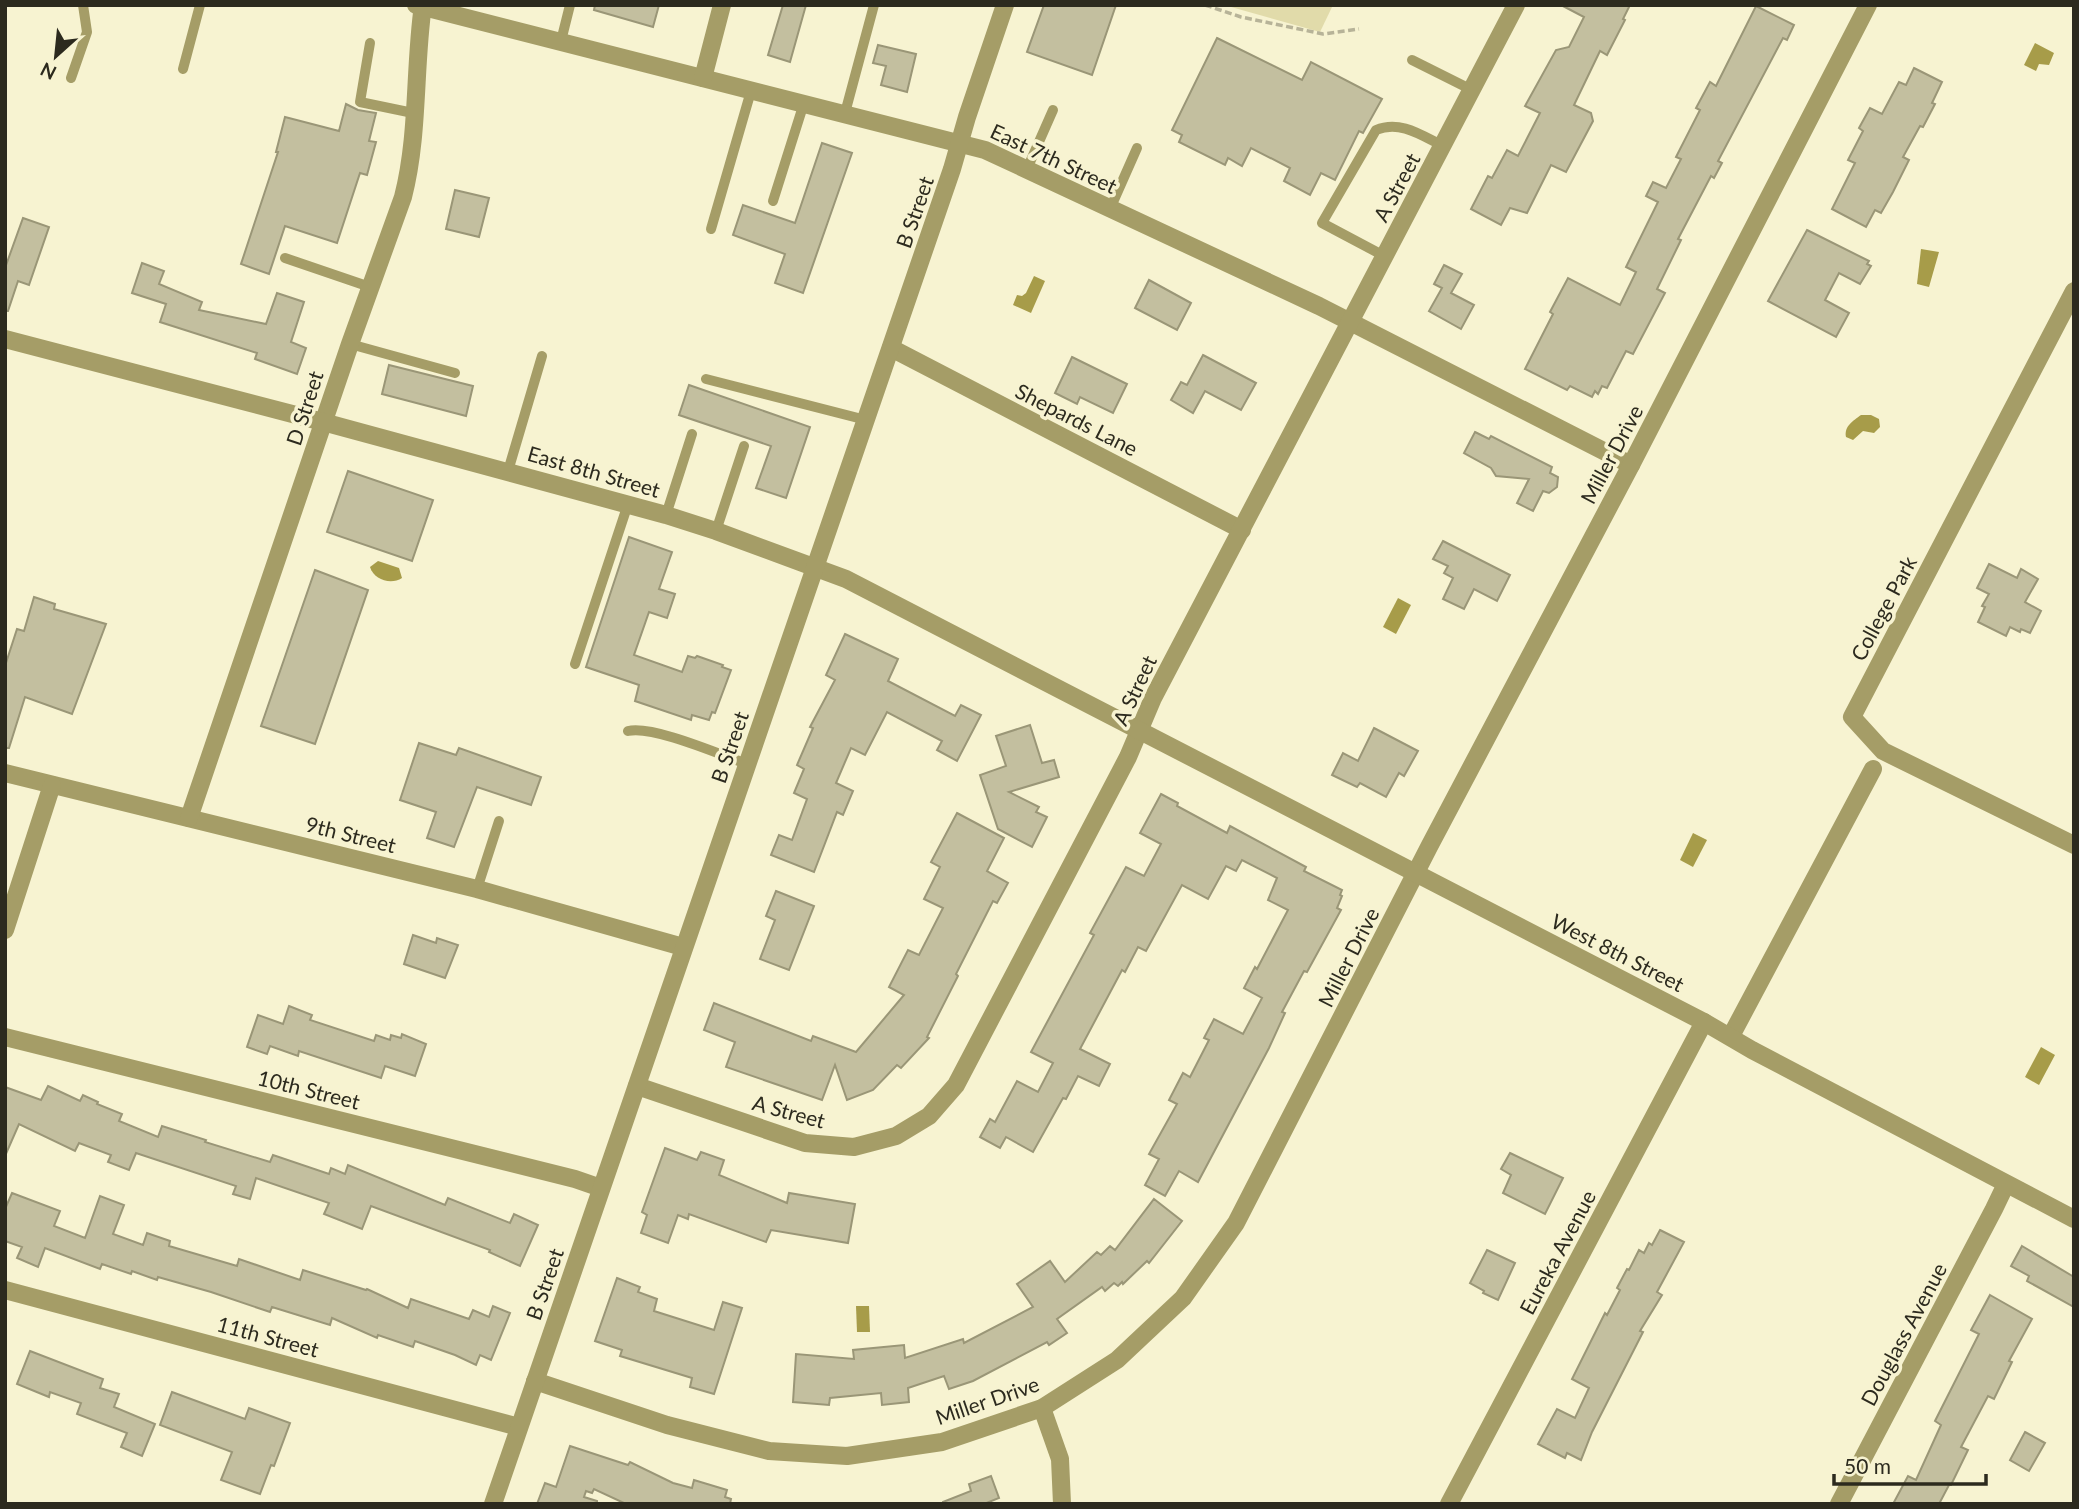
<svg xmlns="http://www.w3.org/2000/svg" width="2079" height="1509" font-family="Lato,sans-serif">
<rect width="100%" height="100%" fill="#f7f3d1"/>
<path fill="#e1dbaa" d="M1224,5H1333L1320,32Z"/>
<g fill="#a79c49">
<path d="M2035,43L2054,53L2049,65L2039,64L2036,71L2024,65Z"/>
<path d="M1921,249L1939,252L1929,287L1917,284Z"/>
<path d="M1034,276L1045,281L1031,313L1013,305L1017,295L1022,296L1026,293Z"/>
<path d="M1861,415H1871L1879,419L1880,427L1874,433L1863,431L1853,440L1846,437C1844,426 1853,421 1861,415Z"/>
<path d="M378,561L399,568L402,578C391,585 374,580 370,567Z"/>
<path d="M1398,598L1411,605L1396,634L1383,627Z"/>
<path d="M1693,833L1707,840L1693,867L1680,860Z"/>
<path d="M2041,1047L2055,1055L2039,1085L2025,1077Z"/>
<path d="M856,1306H869L870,1332H857Z"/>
</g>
<g fill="#c3bf9f" stroke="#9a9677" stroke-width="2">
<path d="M595,5H659L653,27L594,10Z"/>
<path d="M783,5H806L790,62L768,55Z"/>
<path d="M1044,5H1116L1092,75L1027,52Z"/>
<path d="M1561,5H1630L1623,19L1625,20L1607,55L1600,51L1574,105L1591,113L1593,121L1566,172L1551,165L1527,213L1510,208L1501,225L1471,209L1488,176L1492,178L1507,150L1518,156L1540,113L1525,106L1556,50L1569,47L1584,17Z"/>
<path d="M1756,6L1794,25L1787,40L1783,38L1718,161L1722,163L1714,178L1711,176L1678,239L1681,240L1657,289L1665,293L1633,354L1626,351L1607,388L1602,386L1598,394L1595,391L1592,397L1570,386L1567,390L1525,369L1553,314L1550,312L1568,278L1620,305L1636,272L1626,267L1658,202L1646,196L1653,182L1666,188L1681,159L1676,157L1700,110L1696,108L1710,82L1716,86Z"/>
<path d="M1217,38L1302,80L1311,62L1382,99L1363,133L1359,131L1335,180L1321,173L1310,195L1284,181L1290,168L1251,148L1242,166L1228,158L1225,165L1179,142L1182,135L1172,130Z"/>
<path d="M878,45L916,54L907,92L881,85L886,66L873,63Z"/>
<path d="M1914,68L1942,82L1932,103L1935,104L1923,127L1920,126L1903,157L1909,160L1893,192L1881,213L1875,210L1866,227L1832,209L1855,163L1848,160L1863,131L1859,128L1870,108L1882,114L1899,82L1906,85Z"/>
<path d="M346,104L358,110L376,113L369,141L376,142L367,175L360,173L337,243L285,226L269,274L241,264L278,152H276L285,117L339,131Z"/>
<path d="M822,143L852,153L803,293L775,283L785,254L733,235L743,205L795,223Z"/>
<path d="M455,190L489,198L479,237L446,229Z"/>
<path d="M23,218L49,227L29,285L18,281L8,311H5V268Z"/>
<path d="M1807,230L1869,261L1867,264L1871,266L1860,284L1839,273L1825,300L1849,313L1836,337L1768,301Z"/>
<path d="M142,263L164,271L159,284L202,302L199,310L266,324L277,293L304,302L291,342L306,348L297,374L255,359L257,353L160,322L166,304L132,293Z"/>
<path d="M1444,265L1462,274L1451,293L1474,305L1461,329L1429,311L1442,288L1434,284Z"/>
<path d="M1149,280L1191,303L1177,330L1135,308Z"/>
<path d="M1203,355L1256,383L1241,410L1205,391L1193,413L1171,400L1181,382L1187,385Z"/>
<path d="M1072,357L1127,384L1113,413L1080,397L1077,404L1055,393Z"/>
<path d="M389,365L473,386L466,416L382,394Z"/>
<path d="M689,385L810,427L786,498L756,488L771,446L679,415Z"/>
<path d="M1475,432L1489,439L1491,436L1552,467L1550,473L1558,477L1557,487L1549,493L1543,491L1533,511L1517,503L1529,479L1496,476L1491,468L1464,453Z"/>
<path d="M348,471L433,500L412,561L327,532Z"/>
<path d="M629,537L672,552L659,589L675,594L667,618L649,612L634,655L682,672L688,656L695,658L697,656L723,665L722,667L731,670L715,713L712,712L709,720L692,715L691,720L635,701L639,685L586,667Z"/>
<path d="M1443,541L1510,575L1497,601L1474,589L1464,609L1443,599L1453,578L1444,573L1448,566L1433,559Z"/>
<path d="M1989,564L2017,578L2021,569L2038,579L2025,602L2041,611L2030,633L2021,629L2020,632L2010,627L2006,636L1978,622L1985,607L1982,606L1989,594L1977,588Z"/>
<path d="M315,570L368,590L315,744L261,726Z"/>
<path d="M34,597L55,604L54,609L106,624L72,714L25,697L9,748H5V666L17,629L24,631Z"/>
<path d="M845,634L898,659L888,681L955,716L961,705L981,715L957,761L937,750L942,741L887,712L865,755L851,748L836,783L853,791L843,815L837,812L814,872L771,855L779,835L792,840L807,799L794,793L804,769L797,765L813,728L810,727L835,680L826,675Z"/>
<path d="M1030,725L1042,763L1054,760L1059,777L1009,792L1039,807L1036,812L1047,817L1032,847L998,829L980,775L1006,766L996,736Z"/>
<path d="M1374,728L1418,751L1404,776L1399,773L1386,797L1360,783L1357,787L1332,775L1343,753L1358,761Z"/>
<path d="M419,743L456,755L459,748L541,777L531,805L477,787L454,847L427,838L436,812L400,800Z"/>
<path d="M1161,794L1178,803L1177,806L1227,833L1230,826L1306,867L1304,871L1342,890L1340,895L1342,896L1337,908L1341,910L1307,972L1304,971L1282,1012L1285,1013L1269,1048L1198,1182L1179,1171L1165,1196L1145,1185L1159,1159L1149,1154L1177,1104L1169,1100L1183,1073L1190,1077L1209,1040L1204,1038L1214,1019L1243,1034L1262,998L1244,988L1255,967L1257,969L1288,910L1268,900L1277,878L1242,860L1236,871L1226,866L1208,899L1182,885L1146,951L1138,947L1125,972L1122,970L1080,1049L1110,1064L1099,1086L1078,1076L1066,1099L1063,1098L1033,1152L1006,1137L1000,1148L980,1137L990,1119L995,1122L1017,1081L1038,1092L1053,1063L1031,1052L1094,935L1090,933L1126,867L1144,876L1161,844L1140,833Z"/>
<path d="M957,813L1004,838L987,871L1008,883L997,903L993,901L956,974L958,976L927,1037L929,1038L901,1068L897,1065L873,1090L847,1100L835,1065L822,1100L726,1067L735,1042L704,1030L714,1003L811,1041L813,1036L856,1052L904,995L889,987L908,950L919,955L943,908L924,899L940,867L931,862Z"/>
<path d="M776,891L814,906L789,970L760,959L775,920L766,916Z"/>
<path d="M413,935L436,943L437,938L458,945L445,978L404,964Z"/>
<path d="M289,1006L312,1015L310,1020L374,1041L376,1035L390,1040L391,1035L401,1038L402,1034L426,1044L415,1076L385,1066L381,1078L299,1051L298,1056L270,1046L267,1054L247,1047L258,1015L283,1024Z"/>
<path d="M48,1086L80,1101L83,1095L98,1102L97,1104L122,1114L119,1121L158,1137L162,1126L206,1140L205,1142L270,1162L273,1155L329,1174L331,1168L345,1174L348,1165L445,1205L448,1198L510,1223L514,1214L538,1225L520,1266L489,1252L490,1250L371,1206L362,1229L324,1214L329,1203L256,1178L250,1199L233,1194L236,1186L136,1153L129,1170L108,1162L111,1155L79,1143L75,1151L19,1124L5,1156V1087L41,1100Z"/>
<path d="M665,1148L697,1160L701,1152L724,1160L719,1175L787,1203L789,1193L855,1204L848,1243L771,1230L766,1242L689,1214L688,1219L678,1215L668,1243L641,1233L647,1215L642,1212Z"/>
<path d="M1510,1153L1563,1178L1545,1214L1503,1193L1511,1175L1501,1169Z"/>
<path d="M12,1193L60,1211L54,1226L85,1238L100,1196L124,1205L113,1234L143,1245L147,1233L170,1241L169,1246L237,1266L239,1259L300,1280L303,1270L366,1290L367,1289L408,1308L411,1299L469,1319L473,1310L489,1317L493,1306L510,1313L491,1360L480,1355L476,1365L455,1355L415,1341L413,1347L378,1335L377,1338L332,1318L330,1325L272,1307L270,1312L211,1292L158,1277L157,1280L132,1271L131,1274L102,1264L100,1269L45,1248L38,1267L17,1258L22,1247L5,1241V1209Z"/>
<path d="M1154,1199L1182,1221L1149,1263L1147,1261L1123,1284L1122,1282L1118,1286L1114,1283L1105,1291L1102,1287L1057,1319L1067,1333L1049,1345L1047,1342L973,1381L949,1389L944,1376L908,1388L909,1402L882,1405L881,1393L830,1398L829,1405L793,1402L796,1354L854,1359L853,1350L904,1345L905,1358L963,1339L964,1343L1033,1307L1017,1284L1050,1261L1065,1282L1097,1252L1101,1255L1110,1246L1115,1250Z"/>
<path d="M1660,1230L1684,1242L1657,1292L1662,1295L1640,1331L1643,1332L1592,1432L1581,1460L1567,1453L1565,1458L1538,1444L1557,1409L1575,1418L1589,1388L1572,1379L1605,1313L1607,1315L1620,1290L1617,1288L1627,1269L1629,1270L1639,1250L1644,1253L1649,1243L1652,1245Z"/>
<path d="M2022,1246L2074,1277V1307L2027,1281L2029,1276L2011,1266Z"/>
<path d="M1487,1250L1515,1263L1498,1300L1483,1293L1484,1291L1470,1283Z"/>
<path d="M617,1278L640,1287L638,1292L657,1299L654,1311L714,1330L723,1302L742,1308L714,1394L690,1387L692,1378L620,1356L622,1350L595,1341Z"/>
<path d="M1990,1295L2032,1319L2009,1361L2012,1362L1994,1399L1988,1396L1961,1447L1968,1450L1951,1485H1949L1939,1504H1893L1908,1476L1916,1480L1941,1425L1935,1421L1979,1334L1971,1330Z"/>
<path d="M30,1351L103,1379L100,1388L119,1394L114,1407L155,1424L142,1456L121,1447L127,1433L77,1414L81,1403L50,1392L49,1397L17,1384Z"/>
<path d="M172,1392L245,1419L249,1408L290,1423L274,1466L271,1465L260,1494L221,1480L232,1452L160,1425Z"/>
<path d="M2025,1432L2045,1443L2029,1471L2010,1460Z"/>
<path d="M570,1446L628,1465L630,1462L673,1483L692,1488L694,1480L727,1490L725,1497L731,1499L730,1504H626L594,1489L592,1493L586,1491L584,1497L597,1501V1504H537L545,1483L556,1487Z"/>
<path d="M991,1476L999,1498L984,1504H943V1502L971,1491L969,1484Z"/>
</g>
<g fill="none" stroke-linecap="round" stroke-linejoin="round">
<path stroke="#b7b398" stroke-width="3.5" stroke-dasharray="7 3.5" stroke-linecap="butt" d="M1205,5L1241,17L1323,34L1359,29"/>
<g stroke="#a59d67" stroke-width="10">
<path d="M561,41L570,5"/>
<path d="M370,43L360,102L413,113"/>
<path d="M1412,60L1472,90"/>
<path d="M183,69L200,5"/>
<path d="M71,78L87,32L83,5"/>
<path d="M845,113L874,5"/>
<path d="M1027,169L1053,110"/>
<path d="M773,201L804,103"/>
<path d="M1110,209L1137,148"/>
<path d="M711,229L751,91"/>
<path d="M1386,257L1322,223L1376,130C1400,120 1421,135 1443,146"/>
<path d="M285,258L370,287"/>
<path d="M350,344L455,373"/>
<path d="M706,379L866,420"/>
<path d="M508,471L542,356"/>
<path d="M666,515L692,434"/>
<path d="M716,531L744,446"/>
<path d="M575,664L628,504"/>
<path d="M628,731C653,725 721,755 747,764"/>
<path d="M477,889L499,821"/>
</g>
<g stroke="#a59d67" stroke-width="18">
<path d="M416,5L985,150L1319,306L1631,465"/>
<path d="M703,78L722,5"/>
<path d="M2074,291L1852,717L1883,751L2074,845"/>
<path d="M891,348L1242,530"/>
<path d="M5,773L477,889L683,947"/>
<path d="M189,818L350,344L403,197C419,135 414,68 423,5"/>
<path d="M5,930L52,785"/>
<path d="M1731,1036L1873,769"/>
<path d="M5,1037L575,1179L601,1188"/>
<path d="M637,1086L805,1143L854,1147L896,1136L929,1116L956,1085L1128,757L1153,698L1516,5"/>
<path d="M5,1290L519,1427"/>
<path d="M535,1381L667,1425L769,1451L847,1456L942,1442L1042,1408L1117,1360L1183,1298L1236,1223L1430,845L1631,465L1868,5"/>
<path d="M1042,1408L1060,1459L1062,1504"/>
<path d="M1449,1504L1704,1022"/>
<path d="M1839,1504L1994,1209L2006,1184"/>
</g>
<g stroke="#a59d67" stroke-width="18">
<path d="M5,339L323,422L666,515L716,531L846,579L1704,1022L1752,1050L2074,1219"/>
<path d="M493,1504C645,1059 800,614 952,169L967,117L1005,5"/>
</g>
</g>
<g text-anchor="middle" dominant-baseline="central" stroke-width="7" stroke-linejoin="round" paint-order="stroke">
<g font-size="21" fill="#2c2a1e" stroke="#f7f3d1">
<text transform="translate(1054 158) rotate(25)">East 7th Street</text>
<text transform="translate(1396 187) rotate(-62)">A Street</text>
<text transform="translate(914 212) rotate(-71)">B Street</text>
<text transform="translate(304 408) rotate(-72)">D Street</text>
<text transform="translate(1077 419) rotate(27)">Shepards Lane</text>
<text transform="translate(1611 454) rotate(-62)">Miller Drive</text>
<text transform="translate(594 471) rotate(16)">East 8th Street</text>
<text transform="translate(1883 608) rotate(-62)">College Park</text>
<text transform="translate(1134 690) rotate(-65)">A Street</text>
<text transform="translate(729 747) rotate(-71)">B Street</text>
<text transform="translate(351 834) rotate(14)">9th Street</text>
<text transform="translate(1618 952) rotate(27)">West 8th Street</text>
<text transform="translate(1348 957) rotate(-63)">Miller Drive</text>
<text transform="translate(309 1089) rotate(14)">10th Street</text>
<text transform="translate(789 1111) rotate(15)">A Street</text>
<text transform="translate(1557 1252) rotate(-62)">Eureka Avenue</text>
<text transform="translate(544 1284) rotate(-71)">B Street</text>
<text transform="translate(1903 1334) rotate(-62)">Douglass Avenue</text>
<text transform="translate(268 1336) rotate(15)">11th Street</text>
<text transform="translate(987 1400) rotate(-19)">Miller Drive</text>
</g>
</g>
<rect width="2079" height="1509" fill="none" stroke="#2c2a1e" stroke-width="14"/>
<g transform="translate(56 56) rotate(207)" stroke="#f7f3d1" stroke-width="5" paint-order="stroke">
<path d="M0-5L12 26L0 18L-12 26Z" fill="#2c2a1e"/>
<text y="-10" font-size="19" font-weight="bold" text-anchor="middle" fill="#2c2a1e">N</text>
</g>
<path d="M1834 1474v10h152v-10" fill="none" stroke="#2c2a1e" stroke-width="3.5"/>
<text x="1844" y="1474" font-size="21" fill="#2c2a1e" stroke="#f7f3d1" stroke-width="5" paint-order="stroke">50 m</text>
</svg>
